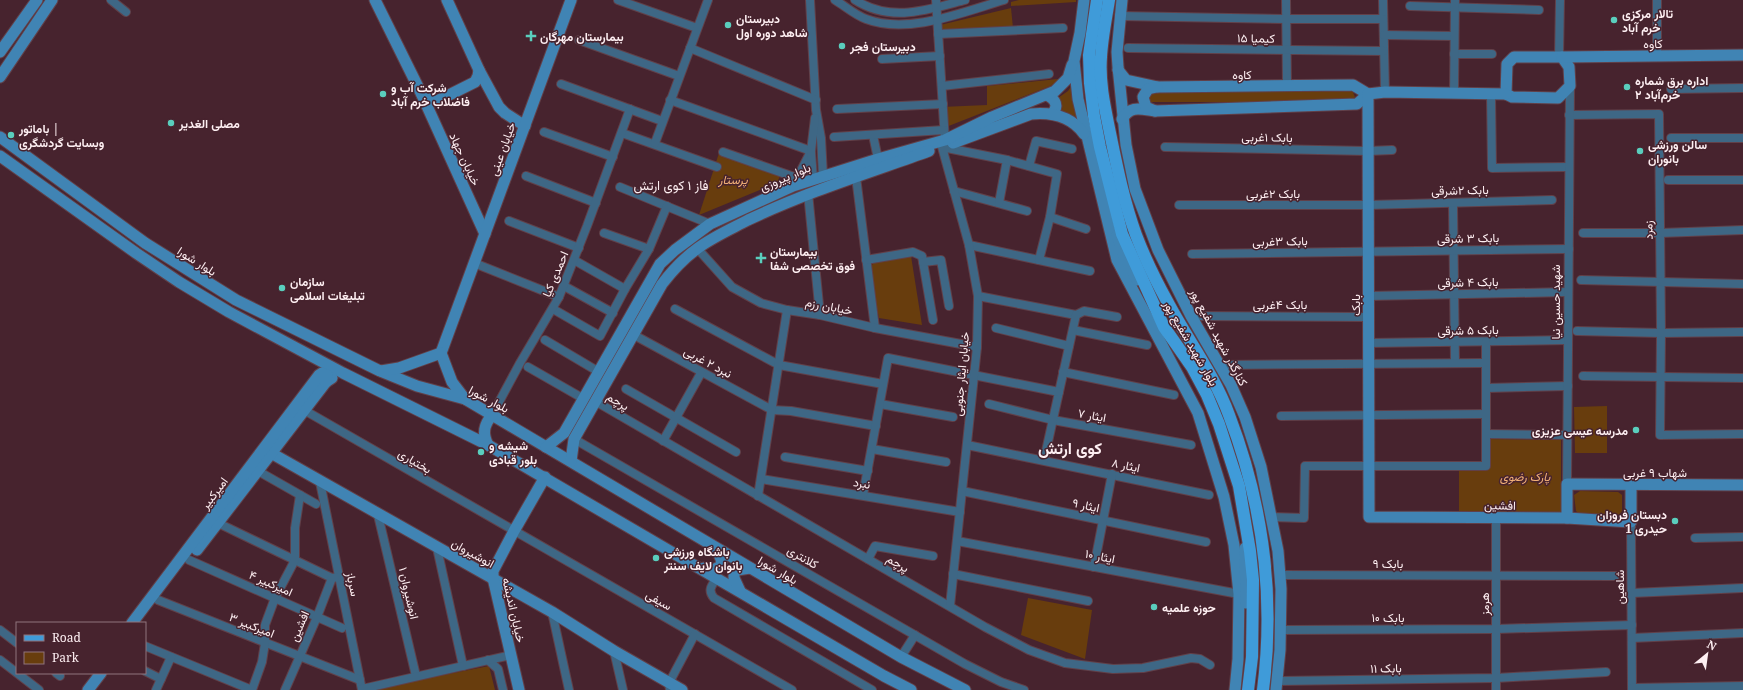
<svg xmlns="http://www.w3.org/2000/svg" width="1743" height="690" font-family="'Noto Serif',Vazirmatn,serif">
<rect width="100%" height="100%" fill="#47232e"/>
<g fill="#683d0d">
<path d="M1019,0H1076V2L1011,6V2Z"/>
<path d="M1011,8L1013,28L937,33L936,26Z"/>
<path d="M1058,79V83L941,129V107L987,105V86Z"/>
<path d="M1072,85L1079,120L1060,113L1055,100L1068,91Z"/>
<path d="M1352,90L1355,97L1353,101L1349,102H1150L1146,93L1148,91Z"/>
<path d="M719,153L780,176L777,183L699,215Z"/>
<path d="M911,256L922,325L879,318L869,270L875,260Z"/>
<path d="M1607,406V453H1575L1574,407Z"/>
<path d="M1490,439L1561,440V513L1459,512V468L1490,469Z"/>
<path d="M1580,491L1618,492L1622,495V511L1619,515L1579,514L1576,511L1574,495Z"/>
<path d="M1028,598L1092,610L1085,659L1021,635Z"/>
<path d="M489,666L495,690H367Z"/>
</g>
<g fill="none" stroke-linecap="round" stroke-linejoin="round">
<defs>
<g id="street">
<path d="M111,0L126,12"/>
<path d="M618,0L697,28"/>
<path d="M810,0L816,110L821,138L823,176"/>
<path d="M835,0C845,6 855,15 866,19C908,35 963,12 1004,0"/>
<path d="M855,0C891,23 927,10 965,0"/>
<path d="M936,0L945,140"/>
<path d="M1286,0L1287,87"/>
<path d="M1383,0L1385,92"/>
<path d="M1657,0V56"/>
<path d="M1410,6L1539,10"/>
<path d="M1119,16L1286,19H1383"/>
<path d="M938,34L1063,28"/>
<path d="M1384,35L1454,36"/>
<path d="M579,40L679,76"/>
<path d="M690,48L816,100"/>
<path d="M1128,48L1384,51"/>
<path d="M1454,54H1492"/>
<path d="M1559,57L1560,0"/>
<path d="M882,59L940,56"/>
<path d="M561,84L662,121"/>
<path d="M942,86L1049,74"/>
<path d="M1671,89L1743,88"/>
<path d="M1454,94L1455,0"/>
<path d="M1491,95L1492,168L1569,167"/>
<path d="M670,100L811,151L793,186"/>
<path d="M837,109L943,104"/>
<path d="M1569,115L1659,114L1661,333L1660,435L1743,434"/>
<path d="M544,132L613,157"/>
<path d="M622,133L717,167"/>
<path d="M873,135L878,159"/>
<path d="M834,137L944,130"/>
<path d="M1671,138H1743"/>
<path d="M655,143L708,0"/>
<path d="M1165,147L1368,151L1392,150"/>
<path d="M723,152L797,178"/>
<path d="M1029,166L1036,141L1072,149"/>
<path d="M526,176L596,203"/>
<path d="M856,177L875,328"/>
<path d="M813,179L811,151L815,118"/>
<path d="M1668,180H1743"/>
<path d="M620,187L710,224"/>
<path d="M954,191L1027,211"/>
<path d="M808,193L820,315"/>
<path d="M999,203L1007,160"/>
<path d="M1453,203L1455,363"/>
<path d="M1179,205H1368L1552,200"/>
<path d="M1050,217L1086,229"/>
<path d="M509,221L579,248"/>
<path d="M604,233L649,249"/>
<path d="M1583,233H1660L1743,230"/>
<path d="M969,245L1090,271"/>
<path d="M697,248L732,287L761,303L787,310L820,315L875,328L977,347"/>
<path d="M1192,254L1569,249"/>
<path d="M574,260L625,289"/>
<path d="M866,260L913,252L922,256L933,320"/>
<path d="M923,262L941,260L949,306"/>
<path d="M474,263L559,297"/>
<path d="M1581,280L1743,284"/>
<path d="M564,286L613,313"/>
<path d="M978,296L1076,315"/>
<path d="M1368,296L1568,292"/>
<path d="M553,309L600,336L625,289L649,249L667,206"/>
<path d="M675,309L779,365L883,384"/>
<path d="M1076,315L1084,311L1117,317"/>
<path d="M1191,316L1368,317"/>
<path d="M996,328L1069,346"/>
<path d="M1073,330L1147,345"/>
<path d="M1577,331L1661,333L1743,332"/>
<path d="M634,335L772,410L791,411L876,426"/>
<path d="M545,340L599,372"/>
<path d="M1368,343L1568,340"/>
<path d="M1220,365L1486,363"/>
<path d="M528,367L584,399"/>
<path d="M1063,372L1174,395"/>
<path d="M1583,376L1743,378"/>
<path d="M1486,388L1568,386"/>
<path d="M626,389L736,452"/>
<path d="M595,401L985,627L1029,650L1065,663L1113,669L1143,668L1191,658L1200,659L1210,665"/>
<path d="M880,404L953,417"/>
<path d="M989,404L1053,420L1191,445"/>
<path d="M304,410L792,690"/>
<path d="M492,415L520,363L559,297L587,226L630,109"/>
<path d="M1281,416L1486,414"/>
<path d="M1486,434L1567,435"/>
<path d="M574,439L965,664L1001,682L1024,690"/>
<path d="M663,441L701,373"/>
<path d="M967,445L1209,495"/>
<path d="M872,449L946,462"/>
<path d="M785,457L868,471"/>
<path d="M1044,460L1076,315"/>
<path d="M258,471L316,504"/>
<path d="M761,479L960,512"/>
<path d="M320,482L362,690"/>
<path d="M1567,484L1570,86"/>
<path d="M962,491L1206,542"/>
<path d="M863,495L888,358L1059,392"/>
<path d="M758,496L787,310"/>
<path d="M378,515L416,676"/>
<path d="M1271,517L1304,518L1305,466H1486V342"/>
<path d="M1631,522L1632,690"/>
<path d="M218,523L332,578"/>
<path d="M1695,538L1743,537"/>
<path d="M957,541L1239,594"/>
<path d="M437,548L463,666"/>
<path d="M868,559L875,546L933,556"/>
<path d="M189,560L342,628"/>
<path d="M1094,567L1112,474"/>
<path d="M953,574L1088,601"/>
<path d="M1280,575L1615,576"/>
<path d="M717,578C712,585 707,590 714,598L872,690"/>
<path d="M1632,593L1743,588"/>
<path d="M158,600L360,680"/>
<path d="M950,606L977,347L978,296L969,245L942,147L1007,160L1057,174L1050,217L1039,260"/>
<path d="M552,612L569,690"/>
<path d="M0,630L17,643"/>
<path d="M1280,630L1496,629L1632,625"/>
<path d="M1632,638L1743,633"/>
<path d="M145,646L252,690L262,662L265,643V625L275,598L295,560V528L300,495"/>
<path d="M614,651L623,690"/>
<path d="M901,657L915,635"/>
<path d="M0,660L39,690"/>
<path d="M488,660L498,669L503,690"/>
<path d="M145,671L161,679"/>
<path d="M56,673L60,676"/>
<path d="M1277,681L1496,678L1606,672"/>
<path d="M1632,688L1743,686"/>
<path d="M362,689L511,655"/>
<path d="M156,690L171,657"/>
<path d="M285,690L317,617L332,578L339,577"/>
<path d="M670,690L669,683L695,634"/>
<path d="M1496,690V517"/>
</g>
<g id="secondary">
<path d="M375,0L422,95L437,101L475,82L478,76L479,70L447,0"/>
<path d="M1084,0L1080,33L1074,61L1078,99L1117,260L1198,413L1224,497L1234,545L1239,594L1238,659L1235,690"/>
<path d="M1122,0L1117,52L1118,67L1126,145L1135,189L1158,250L1191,316L1231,385L1245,417L1261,467L1278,551L1281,589L1280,650L1276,690"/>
<path d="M0,52L37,0"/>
<path d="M1514,57H1562L1569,67L1570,86L1558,98L1512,97L1506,94L1507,64Z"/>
<path d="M1562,57L1743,55"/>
<path d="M479,70L499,107L505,113L525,126"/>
<path d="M1118,70L1126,80L1158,87L1353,85L1368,94L1357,104L1155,111C1140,109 1131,105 1122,119"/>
<path d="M0,77L52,0"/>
<path d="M1506,94L1385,92L1368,94L1369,517L1567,518L1631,522V484"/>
<path d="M422,95L485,234"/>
<path d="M1047,95C1056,100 1059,106 1052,114"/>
<path d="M1155,111L1146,107L1143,97L1148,89L1157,87"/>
<path d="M0,137L145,243L236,300L380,371L417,386L465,399L901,657L965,690"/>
<path d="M953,143L1031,114C1052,112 1071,116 1084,134"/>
<path d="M0,156L136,253L179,282L229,312L343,373L488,445L884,676L911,690"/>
<path d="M1117,235L1124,256L1137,280"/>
<path d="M441,353L571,0"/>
<path d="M441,353L452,382L465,399"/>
<path d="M381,371L399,368L441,353"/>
<path d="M488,445C482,433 484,425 492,415"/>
<path d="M546,447L564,433L660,264L675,250L710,224L793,186L878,159L945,140L992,117L1055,91L1068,78L1072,65"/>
<path d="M271,453L552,612L614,651L682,690"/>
<path d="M571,461L574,439L662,284C672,271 684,258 698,248C713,237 731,229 748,220C807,192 868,173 929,151"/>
<path d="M1567,518V484L1743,485"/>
<path d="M1245,548L1246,603"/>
<path d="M197,550L326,382L332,378"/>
<path d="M704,568L713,570L721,566C723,559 719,555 715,549"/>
<path d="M740,591L734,578V573L737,570L750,568"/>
<path d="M132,623L319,375L322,373L327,375L326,382"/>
<path d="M88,690L101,673"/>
<path d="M519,690L493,578V571L514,531L545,477"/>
</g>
<g id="primary">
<path d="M1097,0L1089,55L1090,83L1094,116L1100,147L1122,234L1164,327L1192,367L1207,395L1219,424L1239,486L1250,551L1253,580L1252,657L1248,690"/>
<path d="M1109,0C1106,19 1102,38 1101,57C1099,83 1105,108 1110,133C1117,167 1124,202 1136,235C1144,256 1156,281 1167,301C1187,339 1214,374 1229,415C1263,504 1275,596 1263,690"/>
</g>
</defs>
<use href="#street" stroke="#614049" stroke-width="10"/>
<use href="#secondary" stroke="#614049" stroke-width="13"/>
<use href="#primary" stroke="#614049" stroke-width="14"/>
<use href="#street" stroke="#3e6785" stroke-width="8"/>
<use href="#secondary" stroke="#4084b4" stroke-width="11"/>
<use href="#primary" stroke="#3f9bd9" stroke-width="12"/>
</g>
<g fill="#5acebd" stroke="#47232e" stroke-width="1.5">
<circle cx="1614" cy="20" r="4"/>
<circle cx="728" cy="25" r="4"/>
<path d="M529 30h4v4h4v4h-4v4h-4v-4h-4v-4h4z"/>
<circle cx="842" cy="46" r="4"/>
<circle cx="1627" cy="87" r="4"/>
<circle cx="383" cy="94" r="4"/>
<circle cx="171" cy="123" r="4"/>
<circle cx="11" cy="135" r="4"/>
<circle cx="1640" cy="151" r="4"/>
<path d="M759 252h4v4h4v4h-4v4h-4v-4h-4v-4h4z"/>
<circle cx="282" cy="288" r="4"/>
<circle cx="1636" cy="430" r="4"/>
<circle cx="481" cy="452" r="4"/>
<circle cx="1675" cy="521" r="4"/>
<circle cx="656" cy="558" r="4"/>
<circle cx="1154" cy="607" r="4"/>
</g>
<g text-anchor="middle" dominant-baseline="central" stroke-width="3" stroke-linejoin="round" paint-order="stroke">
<g font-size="12" font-weight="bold" fill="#feeff2" stroke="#47232e" text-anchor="start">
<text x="1622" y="13">تالار مرکزی<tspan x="1622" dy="14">خرم آباد</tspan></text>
<text x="736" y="18">دبیرستان<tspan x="736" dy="14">شاهد دوره اول</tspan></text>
<text x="540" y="36">بیمارستان مهرگان</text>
<text x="850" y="46">دبیرستان فجر</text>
<text x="1635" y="80">اداره برق شماره<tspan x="1635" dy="14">۲ خرم‌آباد</tspan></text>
<text x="391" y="87">شرکت آب و<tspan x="391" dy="14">فاضلاب خرم آباد</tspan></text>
<text x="179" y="123">مصلی الغدیر</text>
<text x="19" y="128">باماتور |<tspan x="19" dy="14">وبسایت گردشگری</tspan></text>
<text x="1648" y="144">سالن ورزشی<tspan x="1648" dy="14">بانوران</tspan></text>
<text x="770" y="251">بیمارستان<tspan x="770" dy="14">فوق تخصصی شفا</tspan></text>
<text x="290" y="281">سازمان<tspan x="290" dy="14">تبلیغات اسلامی</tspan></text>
<text x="1628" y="430" text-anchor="end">مدرسه عیسی عزیزی</text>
<text x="489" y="445">شیشه و<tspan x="489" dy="14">بلور قبادی</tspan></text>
<text x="1667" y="514" text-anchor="end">دبستان فروزان<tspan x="1667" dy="14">حیدری 1</tspan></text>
<text x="664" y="551">باشگاه ورزشی<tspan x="664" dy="14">بانوان لایف سنتر</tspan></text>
<text x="1162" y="607">حوزه علمیه</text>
</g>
<g font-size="12" fill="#feeff2" stroke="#47232e">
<text transform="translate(1256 38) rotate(1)">کیمیا ۱۵</text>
<text x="1653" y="43">کاوه</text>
<text x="1242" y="74">کاوه</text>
<text transform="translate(1267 137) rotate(1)">بابک ۱غربی</text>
<text transform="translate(502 149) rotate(-70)">خیابان عینی</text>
<text transform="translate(465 159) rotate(65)">خیابان جهاد</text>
<text transform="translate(785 177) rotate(-23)">بلوار پیروزی</text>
<text transform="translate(1460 190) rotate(-1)">بابک ۲شرقی</text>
<text x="1273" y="193">بابک ۲غربی</text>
<text transform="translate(1648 230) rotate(-91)">زمرد</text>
<text transform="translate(1468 238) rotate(-1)">بابک ۳ شرقی</text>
<text transform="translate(1280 241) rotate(-1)">بابک ۳غربی</text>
<text transform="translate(197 261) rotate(32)">بلوار شورا</text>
<text transform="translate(555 274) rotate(-67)">احمدی کیا</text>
<text transform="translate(1468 282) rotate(-1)">بابک ۴ شرقی</text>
<text transform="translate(1555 302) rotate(-90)">شهید حسین نیا</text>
<text x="1280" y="304">بابک ۴غربی</text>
<text transform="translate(1355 305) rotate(-90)">بابک</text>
<text transform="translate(829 306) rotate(11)">خیابان رزم</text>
<text transform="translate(1468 330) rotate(-1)">بابک ۵ شرقی</text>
<text transform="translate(1219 337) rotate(62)">کنارگذر شهید شفیع پور</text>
<text transform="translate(1191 343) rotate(60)">بلوار شهید شفیع پور</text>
<text transform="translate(708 362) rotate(28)">نبرد ۲ غربی</text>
<text transform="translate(961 374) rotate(-85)">خیابان ایثار جنوبی</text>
<text transform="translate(489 399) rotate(28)">بلوار شورا</text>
<text transform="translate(618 401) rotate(30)">پرچم</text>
<text transform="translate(1092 415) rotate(10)">ایثار ۷</text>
<text transform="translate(415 461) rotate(30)">بختیاری</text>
<text transform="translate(1126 465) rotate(12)">ایثار ۸</text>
<text x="1655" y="472">شهاب ۹ غربی</text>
<text transform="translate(862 483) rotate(10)">نبرد</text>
<text transform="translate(214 493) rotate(-53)">امیرکبیر</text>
<text transform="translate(1086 505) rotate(12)">ایثار ۹</text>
<text transform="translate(1500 505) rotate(1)">افشین</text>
<text transform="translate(473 553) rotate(29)">انوشیروان</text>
<text transform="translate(1100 556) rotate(11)">ایثار ۱۰</text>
<text transform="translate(803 557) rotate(30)">کلانتری</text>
<text transform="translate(898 563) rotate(30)">پرچم</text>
<text x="1388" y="563">بابک ۹</text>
<text transform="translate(778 570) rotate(30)">بلوار شورا</text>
<text transform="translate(271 583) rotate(24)">امیرکبیر ۴</text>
<text transform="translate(353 584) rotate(78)">سرباز</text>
<text transform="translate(1619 587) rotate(-90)">شاهین</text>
<text transform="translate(409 593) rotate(77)">انوشیروان ۱</text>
<text transform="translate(659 600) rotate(30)">سیفی</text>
<text transform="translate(1484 604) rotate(-90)">هرمز</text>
<text transform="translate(514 610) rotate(77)">خیابان اندیشه</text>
<text x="1388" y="617">بابک ۱۰</text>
<text transform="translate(252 625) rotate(22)">امیرکبیر ۳</text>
<text transform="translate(299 626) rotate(-67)">افشین</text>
<text transform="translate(1386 668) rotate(-1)">بابک ۱۱</text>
</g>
<g font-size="12" font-style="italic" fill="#f4b278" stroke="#47232e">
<text x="733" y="179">پرستار</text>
<text x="1525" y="476">پارک رضوی</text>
</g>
<g font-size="13" fill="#feeff2" stroke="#47232e">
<text x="671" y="185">فاز ۱ کوی ارتش</text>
</g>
<g font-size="16" font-weight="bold" fill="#feeff2" stroke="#47232e">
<text x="1070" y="448">کوی ارتش</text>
</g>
</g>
<rect x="16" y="622" width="130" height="52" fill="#47232e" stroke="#90757c"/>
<rect x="24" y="635" width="20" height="6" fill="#3f9bd9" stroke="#90757c"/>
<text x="52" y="642" font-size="12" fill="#feeff2">Road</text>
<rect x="24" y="652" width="20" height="12" fill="#683d0d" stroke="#90757c"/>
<text x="52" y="662" font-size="12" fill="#feeff2">Park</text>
<g transform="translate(1707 654) rotate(29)" stroke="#47232e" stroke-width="3" paint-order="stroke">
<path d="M0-3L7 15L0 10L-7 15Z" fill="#feeff2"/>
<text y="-6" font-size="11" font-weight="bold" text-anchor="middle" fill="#feeff2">N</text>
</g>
</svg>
